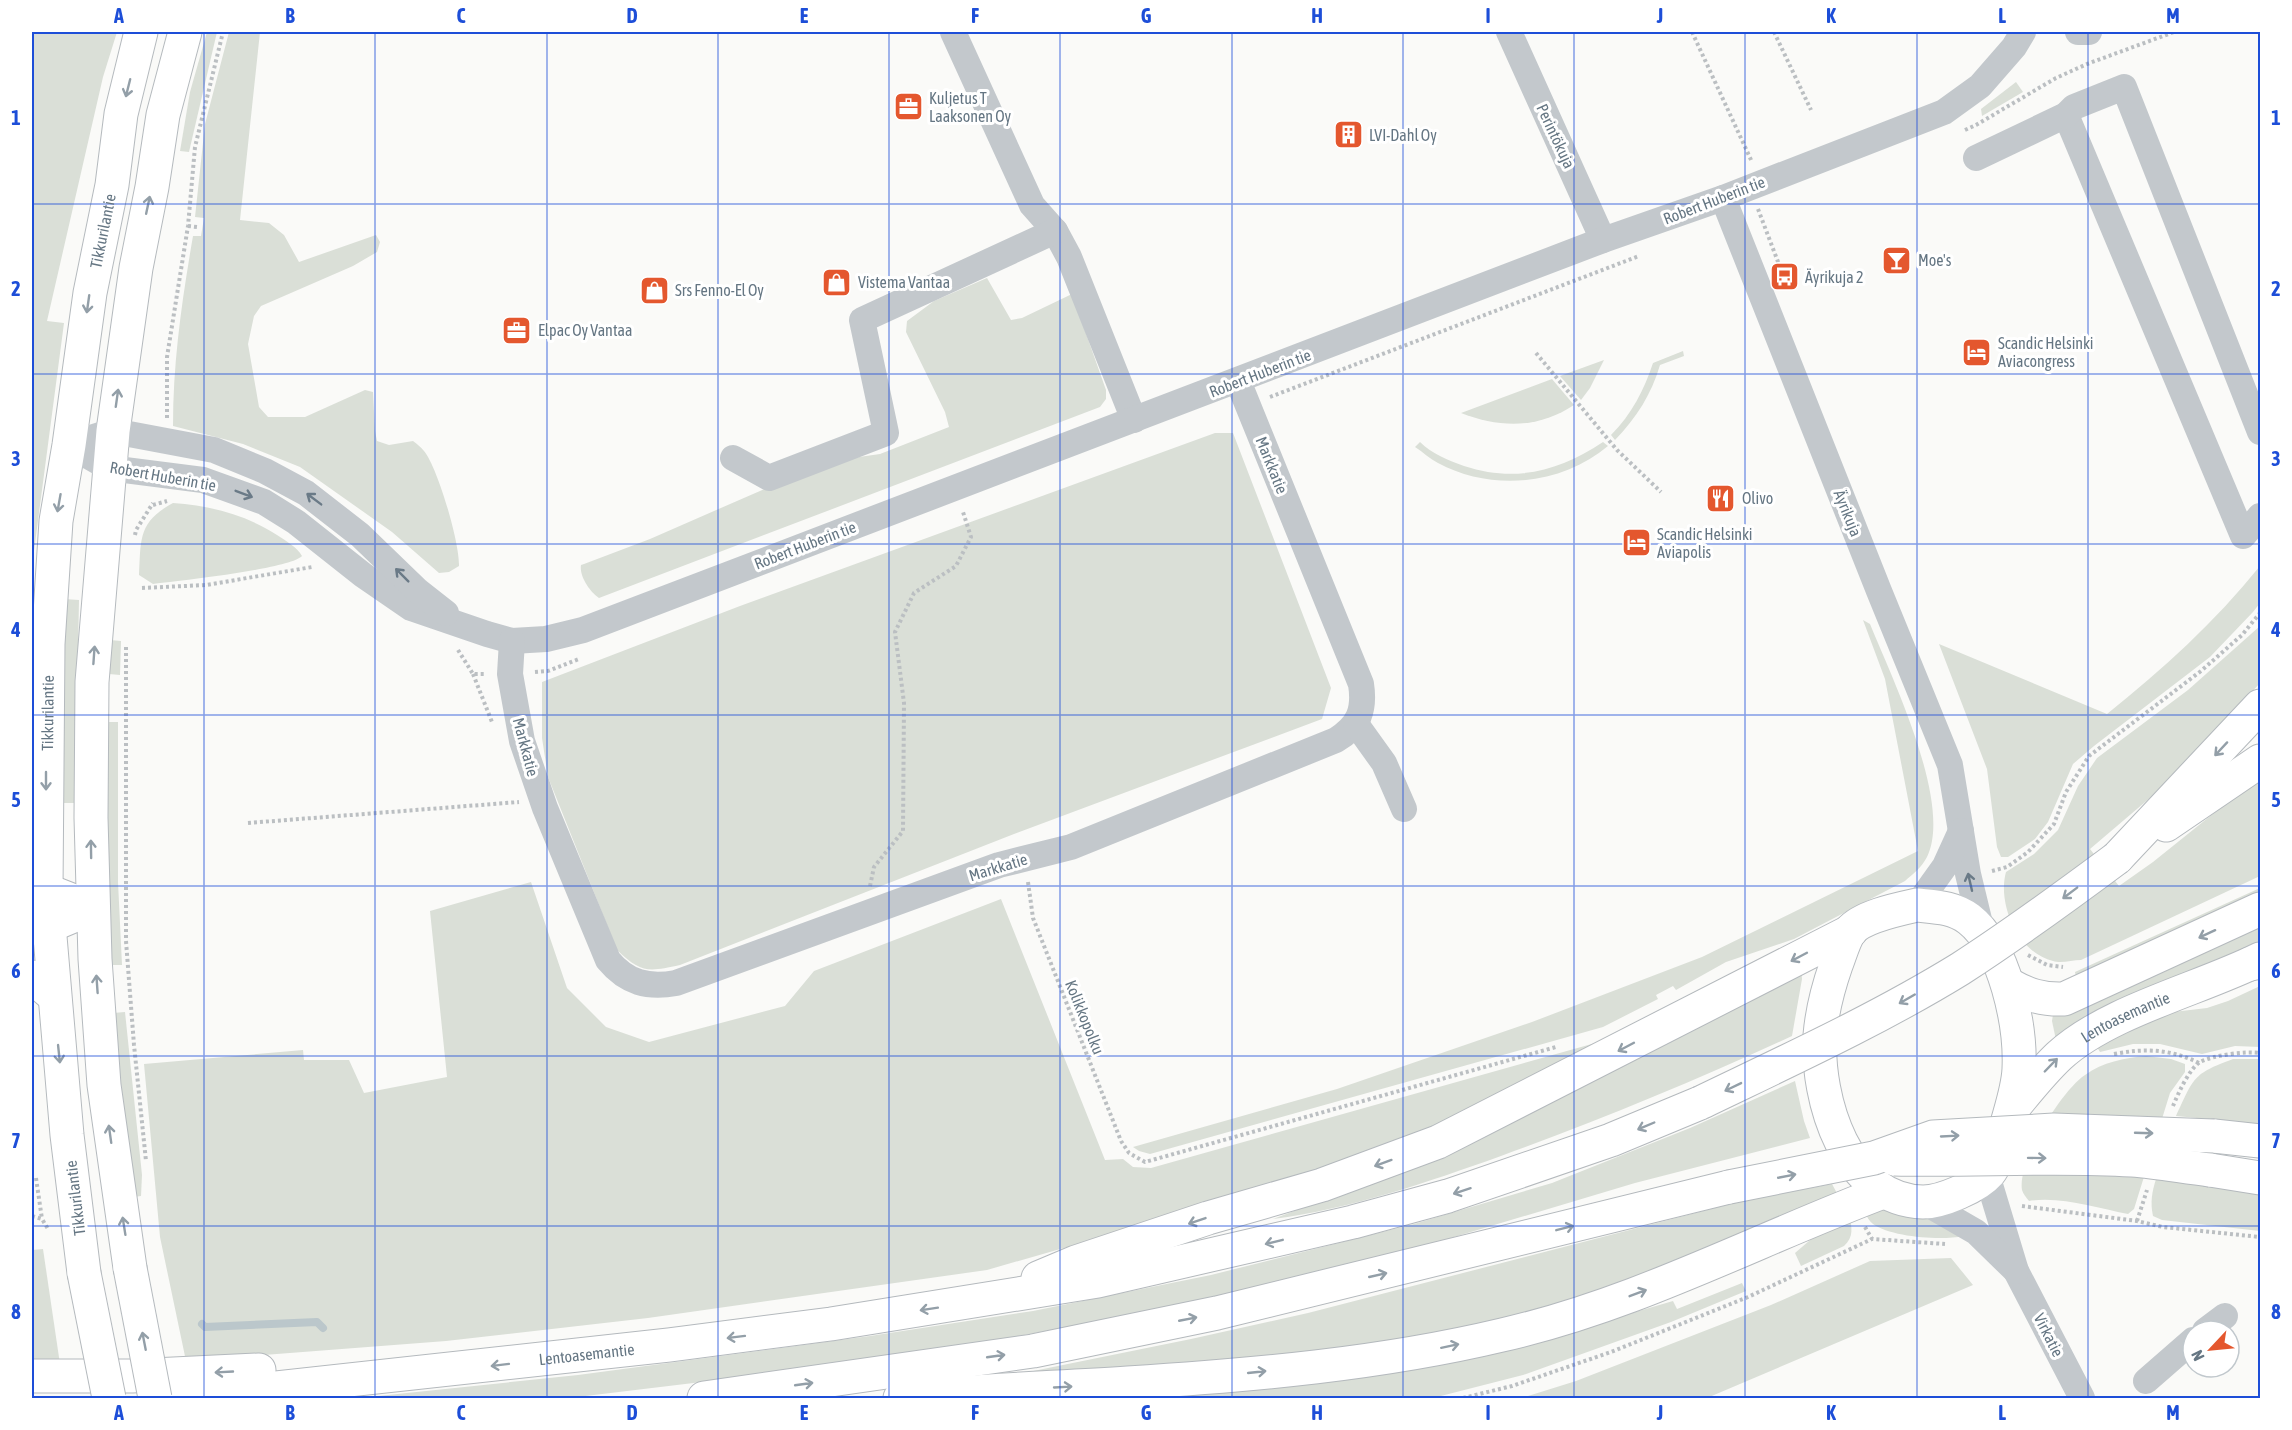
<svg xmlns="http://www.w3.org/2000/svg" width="2292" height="1430" font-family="'Asap Condensed',sans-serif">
<rect width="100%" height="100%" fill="#fafaf8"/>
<g fill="#dadfd7">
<path d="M32,32H117L103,77L47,321L64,323L32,566Z"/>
<path d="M207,32H217L189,152L180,151L190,92Z"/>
<path d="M229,32H260L240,220L269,223L284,235L299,262L376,235L380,242L377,252L353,266L261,306L254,316L248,344L259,407L268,417H305L365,390L373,392L375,431L377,441L389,445L413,441C417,444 421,447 424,451C438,468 460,544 459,566L449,572L439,573L392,532L300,467L243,444L173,426C173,361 182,300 193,236H201L204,218L195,217L205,124Z"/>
<path d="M2016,82L2023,92L1982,116L1981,109Z"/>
<path d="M987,278L1011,320L1022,318L1072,294L1106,390V399L1100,407L599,598C590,592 579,576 581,565L584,564L650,539L810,469L831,461L880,454L949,427L945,412L906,332L907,321L934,301Z"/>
<path d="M1683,351L1684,356L1660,365C1651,395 1637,417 1615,440L1611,435C1632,414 1644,390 1653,363Z"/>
<path d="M1604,360L1590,388L1581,400L1560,376Z"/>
<path d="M1552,379L1574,405C1538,429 1500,428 1461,413Z"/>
<path d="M1215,433H1233L1331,688L1322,719L1014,834L680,965C648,972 641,973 617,950L548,777L542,738V682L740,606Z"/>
<path d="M1420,442C1432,454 1448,460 1464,466C1516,483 1559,471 1603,442L1608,446C1562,485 1492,492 1438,463C1430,459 1423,452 1415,447Z"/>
<path d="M173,503C211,506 244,514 277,535C286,541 297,547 302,556C290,569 177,581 153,584L139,575C141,539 138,522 173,503Z"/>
<path d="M2260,566V603L2253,612L2210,657L2094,746L2073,764L2048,822L2035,839L2008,857H2001L1997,847L1987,769L1939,644L2107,714C2163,669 2215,622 2260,566Z"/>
<path d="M64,599L79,600L75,803H58Z"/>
<path d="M1863,620L1870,624C1892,678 1953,804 1927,857C1922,867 1913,874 1905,881L1794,939L1726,962L1676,990L1673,986L1656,995L1658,999L1603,1027L1150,1154L1139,1151L1133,1147L1337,1089L1532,1022L1702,957L1918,851L1885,679Z"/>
<path d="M2260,626V683L2171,780L2090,849L2119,886L2153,862L2260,776V876L2081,960C2072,960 2061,964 2053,961C2018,953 1997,904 2006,872L2034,854L2058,830L2078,786L2097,758L2188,690Z"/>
<path d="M110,640L121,641L120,675L109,674Z"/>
<path d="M106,722H118V882L122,965H111L106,870Z"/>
<path d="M531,882L567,988L606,1027L649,1042L785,1006L814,971L1001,899L1105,1160L1123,1159L1133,1167L1151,1168L1606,1040L1410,1140L1234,1199L987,1270L648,1318L446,1341L186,1361L160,1237L144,1064L303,1050L304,1060H349L364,1093L447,1077L430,911Z"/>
<path d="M2260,888V899L2077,983L2075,972Z"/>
<path d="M2260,922V941L2056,1040L2052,1021L2054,1008Z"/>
<path d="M1801,966L1802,979L1792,1036C1697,1080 1600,1120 1501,1156C1428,1182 1351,1209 1273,1219L1381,1178Z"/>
<path d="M2260,986V1047L2235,1046L2202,1054L2160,1044H2133L2100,1052L2094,1042L2173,1012L2207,1008L2228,1001Z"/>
<path d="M125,1012L142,1175L141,1196L134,1197L113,1013Z"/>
<path d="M2146,1056L2171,1059L2185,1064V1072L2170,1093L2134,1209L2128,1214C2096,1208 2061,1196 2029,1201C2026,1197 2023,1194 2022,1190C2017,1162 2062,1090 2085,1075C2103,1062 2124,1058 2146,1056Z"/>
<path d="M2233,1059H2260V1124L2176,1116C2194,1078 2192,1074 2233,1059Z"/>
<path d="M1795,1081L1804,1121L1810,1138L1635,1183L1367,1263L1142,1313L1013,1337L868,1362L569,1398H359L578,1375L870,1336L1033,1311L1211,1275L1414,1224L1552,1183L1690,1128Z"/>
<path d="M2156,1179L2260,1193V1231L2162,1220L2153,1216C2150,1202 2152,1192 2156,1179Z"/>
<path d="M1832,1184L1839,1197L1526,1320L1301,1357L1014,1375L1191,1339L1308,1313L1738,1202Z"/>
<path d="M1876,1210C1917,1210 1927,1216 1963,1236C1942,1241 1891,1237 1873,1224C1869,1221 1867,1217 1865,1212Z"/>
<path d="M1849,1215C1852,1227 1854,1237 1844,1246L1801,1266L1795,1253L1823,1229Z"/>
<path d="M43,1249L60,1364L32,1363V1250Z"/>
<path d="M1951,1258L1973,1285L1707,1398H1522L1576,1381L1771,1305L1870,1261Z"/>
<path d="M1742,1283L1746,1291L1671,1322L1523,1375L1433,1398H1061L1536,1341L1673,1301L1677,1309Z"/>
</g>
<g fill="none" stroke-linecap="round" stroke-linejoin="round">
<path stroke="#bbc7cb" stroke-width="8" d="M202,1324L205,1327L317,1322L323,1328"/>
<defs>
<g id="major">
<path d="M1917,905C1936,907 1953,907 1969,919C2005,947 2021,1025 2019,1069C2018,1090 2010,1111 2005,1131C2000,1145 1998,1162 1989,1173C1977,1187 1941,1202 1923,1202C1846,1200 1816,1099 1820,1035C1822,1011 1828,988 1836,965C1840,955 1844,940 1850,931C1863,916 1899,909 1917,905Z"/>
<path d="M2008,984C2027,995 2043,1000 2064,999L2260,909"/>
<path id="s1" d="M2013,1108C2028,1090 2042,1072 2059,1056C2108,1011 2200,989 2260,959"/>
<path d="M130,1268L104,1085L95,959L91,818L92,682L113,431L136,268L152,187L163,115L185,32"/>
<path id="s2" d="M84,1273L67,1135L46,890L48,644L56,521L69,445L90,293L112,185L121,114L141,32"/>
</g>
<g id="highway">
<path d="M2166,825L2260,761"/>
<path d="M2117,858L2260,706"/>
<path d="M32,891L46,890L92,908"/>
<path d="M32,928L49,926L92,908"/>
<path d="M2250,964L2260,962"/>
<path d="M32,977L54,996"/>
<path d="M2214,1136L2260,1141"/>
<path d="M2210,1170L2260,1178"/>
<path d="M1038,1278L1076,1262L1208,1218L1322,1185L1438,1142L1851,931"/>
<path d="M32,1376H132L259,1370"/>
<path id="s3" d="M185,1398L669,1345L831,1324L1098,1281L1353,1222L1448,1196L1611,1140L1700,1103"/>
<path d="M704,1398L1033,1351L1217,1313L1729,1187"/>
<path d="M900,1398C976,1390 1052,1388 1128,1383C1253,1375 1380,1364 1502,1335C1635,1305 1756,1240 1883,1192"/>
</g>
</defs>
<use href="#major" stroke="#b5babe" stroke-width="35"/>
<use href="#highway" stroke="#b4b9bd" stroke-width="35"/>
<g stroke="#bbbfc2" stroke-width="4" stroke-dasharray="3 3" stroke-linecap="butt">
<path d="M1692,32L1752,162"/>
<path d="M1774,32L1811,110"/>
<path d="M1965,130L1976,125L2056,78L2087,64L2174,32"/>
<path d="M1758,209L1786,283"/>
<path d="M188,226L197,227"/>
<path d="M1536,353L1617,450L1661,492"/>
<path d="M1270,397L1639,256"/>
<path d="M167,418V357L188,226L195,147L223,32"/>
<path d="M153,505L167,501"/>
<path d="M135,535L136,530L153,503"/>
<path d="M142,588L206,585L312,567"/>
<path d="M126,647V941L134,1045L146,1161"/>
<path d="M458,650L473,674H485"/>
<path d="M535,672L548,671L579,659"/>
<path d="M473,674L492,722"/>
<path d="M248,823L519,802"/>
<path d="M1992,871L2007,867L2028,852L2054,824L2066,792L2089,756L2201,671L2242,635L2260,613"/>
<path d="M1028,882L1033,918L1121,1141L1129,1153L1145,1162L1556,1047"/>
<path d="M870,886L874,867L903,831L904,703L895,632L914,593L956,566L971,537L963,512"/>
<path d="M2028,955L2047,965L2063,967"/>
<path d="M2114,1054C2145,1048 2171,1049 2199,1063"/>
<path d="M2173,1106C2178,1094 2189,1069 2200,1062C2214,1055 2245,1051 2260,1053"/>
<path d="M36,1178L42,1219"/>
<path d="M2022,1206L2137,1221L2163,1227L2260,1237"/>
<path d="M32,1216L42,1219L48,1229"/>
<path d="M2137,1221L2147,1190"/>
<path d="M1865,1227L1872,1239"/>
<path d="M1463,1398L1512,1386L1611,1352L1748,1297L1872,1239L1945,1244"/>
</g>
<g stroke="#c3c8cc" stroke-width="26">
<path d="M953,32L1032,205L1055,231L1069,257L1134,420"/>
<path d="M1509,32L1603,240"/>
<path d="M2078,32H2089"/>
<path d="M2066,115L2243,536L2260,516"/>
<path d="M1976,158L2066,115L2074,107L2124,87L2260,432"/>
<path d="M1723,198L1879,591L1950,765L1968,874L1982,932"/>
<path d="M69,445L109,468L203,480L264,502L296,522L363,575L411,608L487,634L512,641L546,639L583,630L1603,240L1723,198L1944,112L1980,86L2014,47L2023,32"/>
<path d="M69,445L113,431L214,450L265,471L306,493L360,535L418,591L446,613"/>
<path d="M733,458L769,478L886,433L862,320L1055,231"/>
<path d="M512,641L510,674L522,741L545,808L608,960C627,983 648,988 676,983L999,865L1071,847L1336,740C1359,726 1365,710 1361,684L1238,381"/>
<path d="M1356,724L1384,763L1404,809"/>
<path d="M1917,905L1945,866L1961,831"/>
<path d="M1987,1175L2016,1271L2082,1398"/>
<path d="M1924,1202L1976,1232L2016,1271"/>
<path d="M2205,1331L2225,1316"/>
<path d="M2146,1381L2193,1340"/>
</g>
<use href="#major" stroke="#fff" stroke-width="33"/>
<use href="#highway" stroke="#fff" stroke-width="33"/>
<defs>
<g id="major-bridge">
<path d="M130,1268L155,1398"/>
<path d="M84,1273L109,1398"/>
</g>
<g id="highway-bridge">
<path d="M1700,1103C1787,1061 1877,1020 1960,969C2014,934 2066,896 2117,858"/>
<path d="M1894,1159C1973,1161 2053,1155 2132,1160C2158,1162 2184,1167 2210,1170"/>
<path d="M1729,1187L1874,1158L1933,1137L2054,1130L2214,1136"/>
</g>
</defs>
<use href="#major-bridge" stroke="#b5babe" stroke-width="35" stroke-linecap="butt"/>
<use href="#highway-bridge" stroke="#b4b9bd" stroke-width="35" stroke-linecap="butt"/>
<use href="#major-bridge" stroke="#fff" stroke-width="33"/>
<use href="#highway-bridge" stroke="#fff" stroke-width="33"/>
</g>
<defs><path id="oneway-shaft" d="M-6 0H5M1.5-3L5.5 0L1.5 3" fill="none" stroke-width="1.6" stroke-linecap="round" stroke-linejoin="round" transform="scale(1.5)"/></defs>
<g stroke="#939fa8">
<use href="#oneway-shaft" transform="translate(128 88) rotate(104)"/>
<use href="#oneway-shaft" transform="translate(148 205) rotate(-78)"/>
<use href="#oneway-shaft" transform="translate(88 304) rotate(98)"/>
<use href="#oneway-shaft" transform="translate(117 398) rotate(-82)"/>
<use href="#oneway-shaft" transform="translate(59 503) rotate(100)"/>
<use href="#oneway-shaft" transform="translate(94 655) rotate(-86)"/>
<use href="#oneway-shaft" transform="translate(2221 749) rotate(133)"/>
<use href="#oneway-shaft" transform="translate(46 781) rotate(90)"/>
<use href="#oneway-shaft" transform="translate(91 849) rotate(-91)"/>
<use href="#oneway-shaft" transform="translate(2070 893) rotate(143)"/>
<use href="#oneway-shaft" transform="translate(2207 934) rotate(155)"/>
<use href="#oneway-shaft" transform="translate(1799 957) rotate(152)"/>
<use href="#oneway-shaft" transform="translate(97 984) rotate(-94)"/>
<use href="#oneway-shaft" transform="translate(1907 999) rotate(150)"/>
<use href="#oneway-shaft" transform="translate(1626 1047) rotate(152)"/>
<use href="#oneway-shaft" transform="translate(59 1054) rotate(84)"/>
<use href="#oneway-shaft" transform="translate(2051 1065) rotate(-46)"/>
<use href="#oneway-shaft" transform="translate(1733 1087) rotate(154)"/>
<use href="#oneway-shaft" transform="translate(1646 1126) rotate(157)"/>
<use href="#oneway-shaft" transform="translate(2144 1133) rotate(2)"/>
<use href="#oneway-shaft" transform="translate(110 1134) rotate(-98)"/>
<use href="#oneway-shaft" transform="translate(1950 1136) rotate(-3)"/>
<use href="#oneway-shaft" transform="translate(2037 1158) rotate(1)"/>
<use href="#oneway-shaft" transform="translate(1383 1163) rotate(160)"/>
<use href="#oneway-shaft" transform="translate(1787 1176) rotate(-11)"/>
<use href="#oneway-shaft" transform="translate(1462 1191) rotate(162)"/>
<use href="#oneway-shaft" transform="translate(1197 1221) rotate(161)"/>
<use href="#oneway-shaft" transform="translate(124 1226) rotate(-99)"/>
<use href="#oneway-shaft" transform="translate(1565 1228) rotate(-14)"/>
<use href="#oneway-shaft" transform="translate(1274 1242) rotate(166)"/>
<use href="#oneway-shaft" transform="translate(1378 1275) rotate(-13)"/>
<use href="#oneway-shaft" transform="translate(1638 1293) rotate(-21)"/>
<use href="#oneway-shaft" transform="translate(929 1309) rotate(171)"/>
<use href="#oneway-shaft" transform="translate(1188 1319) rotate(-11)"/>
<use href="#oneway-shaft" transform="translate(736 1337) rotate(173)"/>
<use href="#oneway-shaft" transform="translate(144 1341) rotate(-101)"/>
<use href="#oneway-shaft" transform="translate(1450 1346) rotate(-12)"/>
<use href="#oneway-shaft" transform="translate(996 1356) rotate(-8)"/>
<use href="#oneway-shaft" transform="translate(500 1365) rotate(173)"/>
<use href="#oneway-shaft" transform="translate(224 1372) rotate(177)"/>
<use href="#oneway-shaft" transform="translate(1257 1372) rotate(-6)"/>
<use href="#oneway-shaft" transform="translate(804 1384) rotate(-8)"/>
<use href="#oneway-shaft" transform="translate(1063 1387) rotate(-3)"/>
</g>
<g stroke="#6a7a87">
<use href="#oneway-shaft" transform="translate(244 494) rotate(21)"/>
<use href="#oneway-shaft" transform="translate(314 499) rotate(-143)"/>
<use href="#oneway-shaft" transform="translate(402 575) rotate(-135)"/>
<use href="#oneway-shaft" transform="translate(1970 882) rotate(-103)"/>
</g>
<path fill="none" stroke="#1d4ed8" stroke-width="1.5" stroke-opacity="0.55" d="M204,32V1398M375,32V1398M547,32V1398M718,32V1398M889,32V1398M1060,32V1398M1232,32V1398M1403,32V1398M1574,32V1398M1745,32V1398M1917,32V1398M2088,32V1398M32,204H2260M32,374H2260M32,544H2260M32,715H2260M32,886H2260M32,1056H2260M32,1226H2260"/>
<defs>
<symbol id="office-square" viewBox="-11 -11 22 22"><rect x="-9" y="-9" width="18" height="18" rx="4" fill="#e4572e" stroke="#fff"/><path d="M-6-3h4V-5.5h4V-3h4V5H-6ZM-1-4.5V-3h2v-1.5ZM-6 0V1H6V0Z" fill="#fff"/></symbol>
<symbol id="building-square" viewBox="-11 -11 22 22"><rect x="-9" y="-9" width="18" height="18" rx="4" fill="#e4572e" stroke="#fff"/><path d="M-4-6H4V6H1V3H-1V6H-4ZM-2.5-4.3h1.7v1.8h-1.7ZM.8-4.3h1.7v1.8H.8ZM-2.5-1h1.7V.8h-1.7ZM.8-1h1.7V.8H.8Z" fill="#fff"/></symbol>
<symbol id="bar-square" viewBox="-11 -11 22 22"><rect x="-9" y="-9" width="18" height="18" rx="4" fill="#e4572e" stroke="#fff"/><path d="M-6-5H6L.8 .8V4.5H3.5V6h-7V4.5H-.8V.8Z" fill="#fff"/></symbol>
<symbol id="bus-square" viewBox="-11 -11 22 22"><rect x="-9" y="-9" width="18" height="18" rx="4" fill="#e4572e" stroke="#fff"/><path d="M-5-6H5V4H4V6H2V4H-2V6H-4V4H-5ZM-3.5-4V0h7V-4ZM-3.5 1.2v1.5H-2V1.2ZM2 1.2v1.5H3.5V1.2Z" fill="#fff"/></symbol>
<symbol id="shop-square" viewBox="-11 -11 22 22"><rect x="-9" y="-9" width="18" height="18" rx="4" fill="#e4572e" stroke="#fff"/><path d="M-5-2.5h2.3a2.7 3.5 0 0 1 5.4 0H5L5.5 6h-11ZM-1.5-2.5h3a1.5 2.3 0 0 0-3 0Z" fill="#fff"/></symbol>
<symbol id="hotel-square" viewBox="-11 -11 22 22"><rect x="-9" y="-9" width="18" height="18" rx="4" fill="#e4572e" stroke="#fff"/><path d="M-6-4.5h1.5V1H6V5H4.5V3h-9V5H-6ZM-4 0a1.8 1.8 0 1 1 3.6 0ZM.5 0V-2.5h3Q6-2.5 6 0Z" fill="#fff"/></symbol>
<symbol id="restaurant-square" viewBox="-11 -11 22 22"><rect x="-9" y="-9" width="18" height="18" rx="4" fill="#e4572e" stroke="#fff"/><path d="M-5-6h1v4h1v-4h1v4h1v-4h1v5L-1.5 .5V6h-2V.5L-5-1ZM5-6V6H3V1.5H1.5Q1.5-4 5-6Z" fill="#fff"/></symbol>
</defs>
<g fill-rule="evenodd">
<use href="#office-square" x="892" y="90" width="33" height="33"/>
<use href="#building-square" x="1332" y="118" width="33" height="33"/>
<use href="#bar-square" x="1880" y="244" width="33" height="33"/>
<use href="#bus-square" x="1768" y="260" width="33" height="33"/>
<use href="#shop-square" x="820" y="266" width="33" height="33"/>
<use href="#shop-square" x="638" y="274" width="33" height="33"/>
<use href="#office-square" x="500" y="314" width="33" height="33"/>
<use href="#hotel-square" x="1960" y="336" width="33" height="33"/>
<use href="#restaurant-square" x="1704" y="482" width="33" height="33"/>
<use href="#hotel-square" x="1620" y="526" width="33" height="33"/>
</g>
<g text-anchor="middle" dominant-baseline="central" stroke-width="6" stroke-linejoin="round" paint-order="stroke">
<g font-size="16" fill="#657683" stroke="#fff" text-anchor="start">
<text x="929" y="98">Kuljetus T<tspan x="929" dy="18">Laaksonen Oy</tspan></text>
<text x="1369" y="135">LVI-Dahl Oy</text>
<text x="1918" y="260">Moe's</text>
<text x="1805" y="277">Äyrikuja 2</text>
<text x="858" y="282">Vistema Vantaa</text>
<text x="675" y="290">Srs Fenno-El Oy</text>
<text x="538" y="330">Elpac Oy Vantaa</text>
<text x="1998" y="343">Scandic Helsinki<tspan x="1998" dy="18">Aviacongress</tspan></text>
<text x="1742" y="498">Olivo</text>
<text x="1657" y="534">Scandic Helsinki<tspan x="1657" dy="18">Aviapolis</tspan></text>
</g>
<g font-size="16" fill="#657683" stroke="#fff">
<text transform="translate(1556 136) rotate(65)">Perintökuja</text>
<text transform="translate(1714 200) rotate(-21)">Robert Huberin tie</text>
<text stroke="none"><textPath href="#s2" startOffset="1048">Tikkurilantie</textPath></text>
<text transform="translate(1260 373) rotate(-21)">Robert Huberin tie</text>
<text transform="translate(1272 465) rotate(68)">Markkatie</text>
<text transform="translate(163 476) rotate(10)">Robert Huberin tie</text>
<text transform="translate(1848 513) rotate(68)">Äyrikuja</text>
<text transform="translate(805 545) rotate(-21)">Robert Huberin tie</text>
<text stroke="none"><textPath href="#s2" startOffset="562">Tikkurilantie</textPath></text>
<text transform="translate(526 747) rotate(75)">Markkatie</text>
<text transform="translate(998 867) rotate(-17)">Markkatie</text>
<text transform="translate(1085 1017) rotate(68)">Kolikkopolku</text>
<text stroke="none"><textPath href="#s1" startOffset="147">Lentoasemantie</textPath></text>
<text transform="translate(75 1198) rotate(-97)">Tikkurilantie</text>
<text transform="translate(2049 1335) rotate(63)">Virkatie</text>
<text stroke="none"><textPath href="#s3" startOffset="404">Lentoasemantie</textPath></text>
</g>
</g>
<rect width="2292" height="1430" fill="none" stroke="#ffffff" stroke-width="66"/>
<g transform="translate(2211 1349) rotate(244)"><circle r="28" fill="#ffffff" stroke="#c1c8cd" stroke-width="1.5"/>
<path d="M0-4.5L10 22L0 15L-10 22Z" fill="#e4572e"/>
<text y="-9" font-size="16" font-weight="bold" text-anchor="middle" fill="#657683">N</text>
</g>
<rect x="33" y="33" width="2226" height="1364" fill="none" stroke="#1d4ed8" stroke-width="2"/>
<g font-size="20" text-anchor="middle" font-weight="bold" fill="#1d4ed8">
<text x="119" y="23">A</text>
<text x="290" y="23">B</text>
<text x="461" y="23">C</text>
<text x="632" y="23">D</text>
<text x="804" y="23">E</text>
<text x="975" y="23">F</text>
<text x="1146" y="23">G</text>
<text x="1317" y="23">H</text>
<text x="1488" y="23">I</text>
<text x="1660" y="23">J</text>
<text x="1831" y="23">K</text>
<text x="2002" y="23">L</text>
<text x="2173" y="23">M</text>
<text x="16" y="125">1</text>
<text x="2276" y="125">1</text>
<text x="16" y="296">2</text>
<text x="2276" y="296">2</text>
<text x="16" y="466">3</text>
<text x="2276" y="466">3</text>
<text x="16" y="637">4</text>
<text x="2276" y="637">4</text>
<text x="16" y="807">5</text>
<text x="2276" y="807">5</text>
<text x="16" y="978">6</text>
<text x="2276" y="978">6</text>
<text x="16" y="1148">7</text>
<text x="2276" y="1148">7</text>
<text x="16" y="1319">8</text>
<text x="2276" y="1319">8</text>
<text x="119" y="1420">A</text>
<text x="290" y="1420">B</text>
<text x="461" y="1420">C</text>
<text x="632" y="1420">D</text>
<text x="804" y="1420">E</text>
<text x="975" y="1420">F</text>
<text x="1146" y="1420">G</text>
<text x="1317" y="1420">H</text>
<text x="1488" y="1420">I</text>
<text x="1660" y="1420">J</text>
<text x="1831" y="1420">K</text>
<text x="2002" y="1420">L</text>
<text x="2173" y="1420">M</text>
</g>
</svg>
